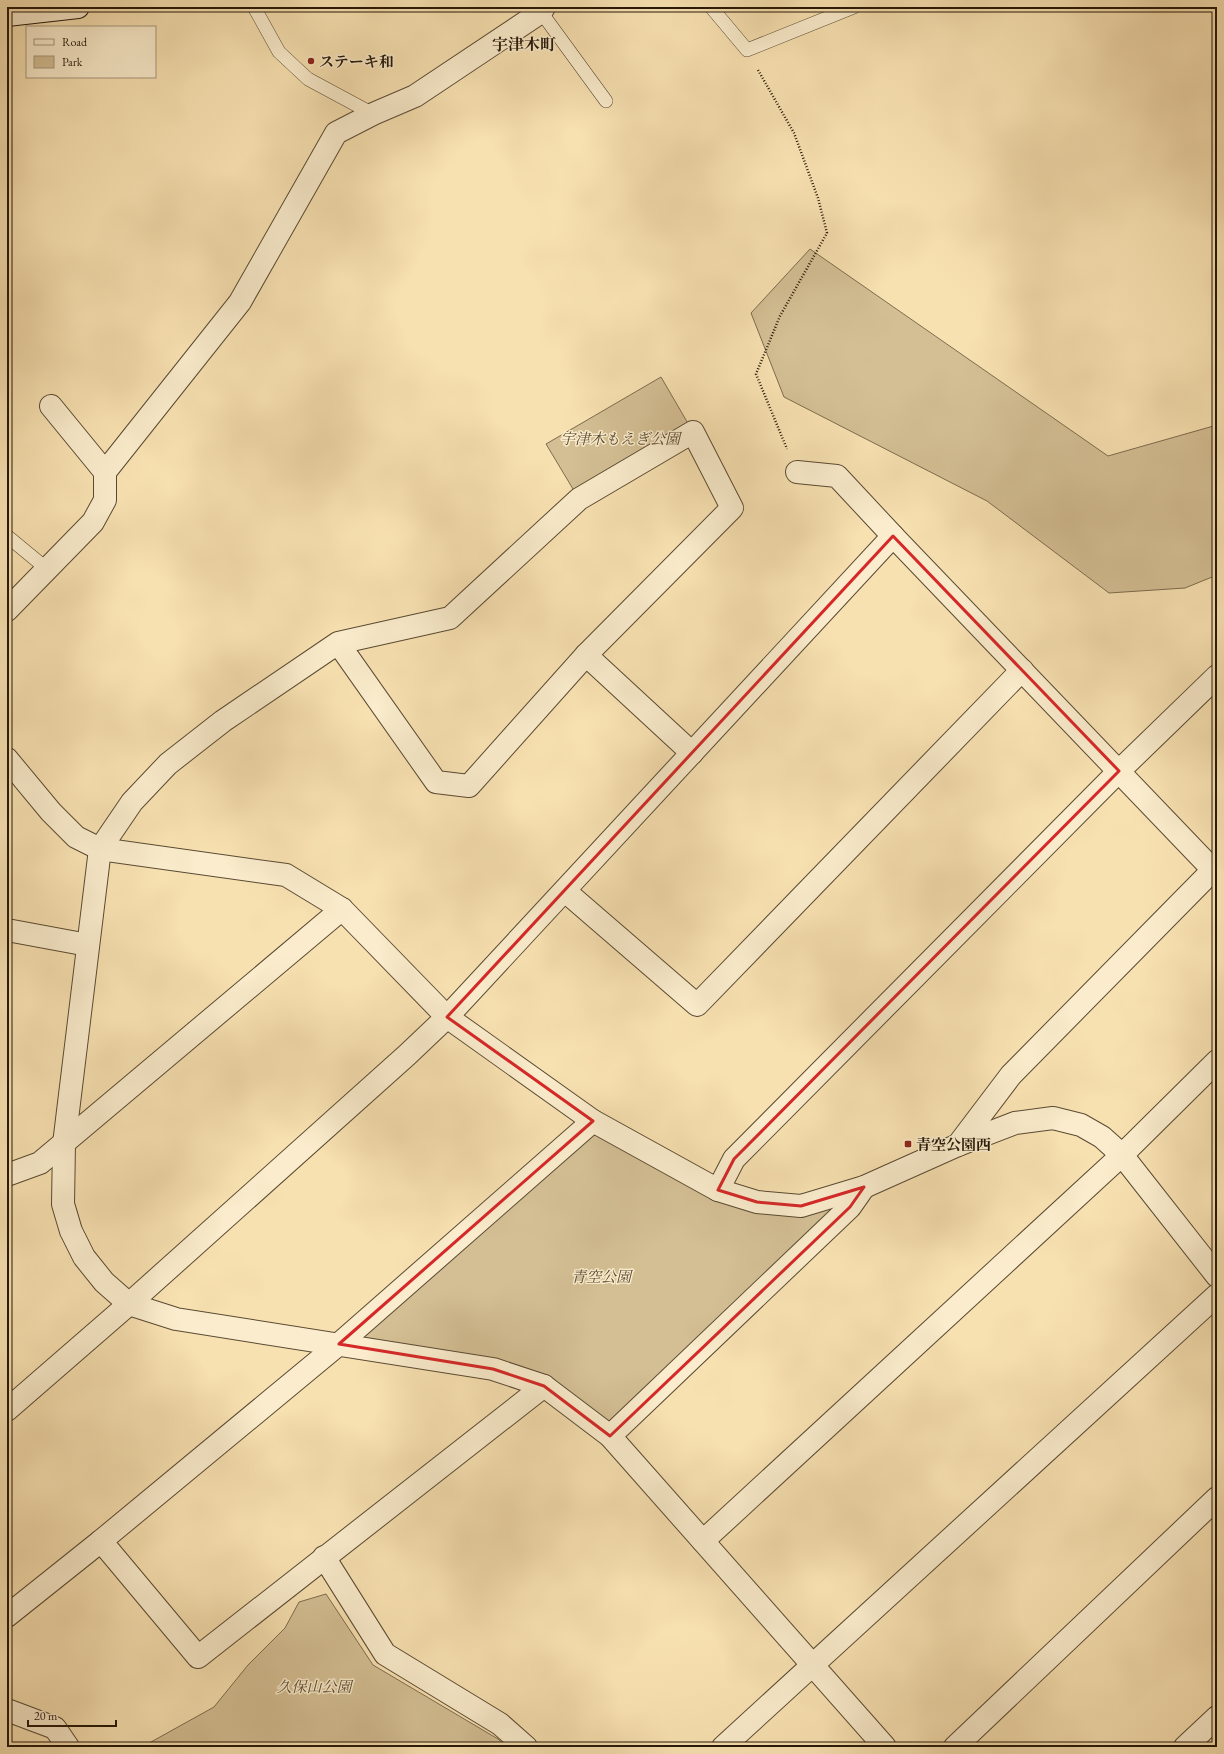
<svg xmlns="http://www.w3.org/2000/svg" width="1224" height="1754" font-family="'EB Garamond','Noto Serif JP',serif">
<rect width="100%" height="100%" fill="#f8e1b1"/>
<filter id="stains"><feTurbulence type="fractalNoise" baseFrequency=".005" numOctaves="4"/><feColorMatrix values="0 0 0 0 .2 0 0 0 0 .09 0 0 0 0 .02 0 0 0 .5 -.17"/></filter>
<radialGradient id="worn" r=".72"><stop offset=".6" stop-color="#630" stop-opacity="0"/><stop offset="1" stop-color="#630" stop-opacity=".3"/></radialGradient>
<g fill="#d4bf94" stroke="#7d6c4e">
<path d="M810,249L1108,456L1217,425V575L1185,588L1109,593L987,501L784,397L751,313Z"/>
<path d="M661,377L693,432L579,499L546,444Z"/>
<path d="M593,1121L757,1202L864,1187L610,1436L544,1386L339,1344Z"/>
<path d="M326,1594L373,1665L498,1739L507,1747H142L214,1707L248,1665L285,1628L299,1602Z"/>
</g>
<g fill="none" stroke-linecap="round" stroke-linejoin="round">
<defs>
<g id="lane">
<path d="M254,7L279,52L308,79L373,114"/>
<path d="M711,7L747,50L854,7"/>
<path d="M541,12L606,101"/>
<path d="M7,536L47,569"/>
</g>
<g id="street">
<path d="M51,406L105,472"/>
<path d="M797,472L837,476L893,536"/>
<path d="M7,610L93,522L105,500V472L240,302L336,133L373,114L415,96L541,12L544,7"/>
<path d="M338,643L436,782L469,786L586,655L732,508L693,432L579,499L450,618L338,643L223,721L168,764L132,802L100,849L64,1144L63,1204L71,1231L84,1257L104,1282L129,1304L176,1319L493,1369L544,1386L610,1436L885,1747"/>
<path d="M586,655L692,753"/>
<path d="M7,759L51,812L76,837L100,849L286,875L342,909L447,1017L593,1121L718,1190L757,1202L801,1206L864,1187L958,1145L1015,1123L1053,1118L1081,1125L1102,1137L1122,1155L1217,1276"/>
<path d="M565,891L697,1005L1022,670"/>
<path d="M7,930L88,945"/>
<path d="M958,1145L1011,1075L1213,870"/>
<path d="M7,1175L40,1163L342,909"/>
<path d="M718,1190L734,1159L1119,771L1217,676"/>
<path d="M7,1410L129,1304L407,1055L447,1017L893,536L1217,874"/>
<path d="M610,1436L850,1207L864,1187"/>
<path d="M101,1541L339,1344L593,1121"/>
<path d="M703,1541L1122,1155L1217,1061"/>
<path d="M324,1557L385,1654L500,1724L526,1747"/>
<path d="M7,1616L101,1541L198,1657L544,1386"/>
<path d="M7,1710L55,1728L68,1747"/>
<path d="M723,1747L1217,1295"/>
<path d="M955,1747L1217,1498"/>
<path d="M1185,1747L1217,1717"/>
</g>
<path id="secondary" d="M7,15L78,7"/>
</defs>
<use href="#lane" stroke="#5a4a33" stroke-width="14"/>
<use href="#street" stroke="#5a4a33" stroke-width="24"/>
<use href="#secondary" stroke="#261809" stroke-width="24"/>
<path stroke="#261809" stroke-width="2.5" stroke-dasharray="1 2" stroke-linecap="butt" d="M758,70L794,133L818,198L827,233L780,316L756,374L787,449"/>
<use href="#lane" stroke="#faeccc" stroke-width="13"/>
<use href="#street" stroke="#faeccc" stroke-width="22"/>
<use href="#secondary" stroke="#faeccc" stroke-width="22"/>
</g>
<path fill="none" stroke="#d62828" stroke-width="3" stroke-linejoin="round" d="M893,536L1119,771L734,1159L718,1190L757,1202L801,1206L864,1187L850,1207L610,1436L544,1386L493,1369L339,1344L593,1121L447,1017Z"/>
<g fill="#8f2418" stroke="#faeccc" stroke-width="1.5">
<circle cx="311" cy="61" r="4"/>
<rect x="904" y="1140" width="8" height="8" rx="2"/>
</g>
<g text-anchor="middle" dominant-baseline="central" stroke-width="3" stroke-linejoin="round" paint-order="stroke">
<g font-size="15" font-weight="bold" fill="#261809" stroke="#faeccc" text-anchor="start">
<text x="319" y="61">ステーキ和</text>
<text x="916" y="1144">青空公園西</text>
</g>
<g font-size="15" font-style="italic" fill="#5a4a33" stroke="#faeccc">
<text x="620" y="438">宇津木もえぎ公園</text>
<text x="601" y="1276">青空公園</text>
<text x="314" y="1686">久保山公園</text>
</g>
<g font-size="16" font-weight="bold" fill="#261809" stroke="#faeccc">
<text x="524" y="44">宇津木町</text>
</g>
</g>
<rect width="1224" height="1754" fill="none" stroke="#f8e1b1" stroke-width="24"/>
<rect x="8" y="8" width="1208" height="1738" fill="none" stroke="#261809" stroke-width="2"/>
<rect x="12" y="12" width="1200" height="1730" fill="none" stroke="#261809"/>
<rect x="26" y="26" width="130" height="52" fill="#faeccc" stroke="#a5977e"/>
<rect x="34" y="39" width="20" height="6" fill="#faeccc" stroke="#a5977e"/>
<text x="62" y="46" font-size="12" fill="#261809">Road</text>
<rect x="34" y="56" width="20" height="12" fill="#d4bf94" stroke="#a5977e"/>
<text x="62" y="66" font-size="12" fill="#261809">Park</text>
<path d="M28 1720v6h88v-6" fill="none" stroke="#261809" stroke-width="2"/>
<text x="34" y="1720" font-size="12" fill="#261809" stroke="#faeccc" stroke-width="3" paint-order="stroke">20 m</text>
<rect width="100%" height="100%" filter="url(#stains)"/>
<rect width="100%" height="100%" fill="url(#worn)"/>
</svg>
